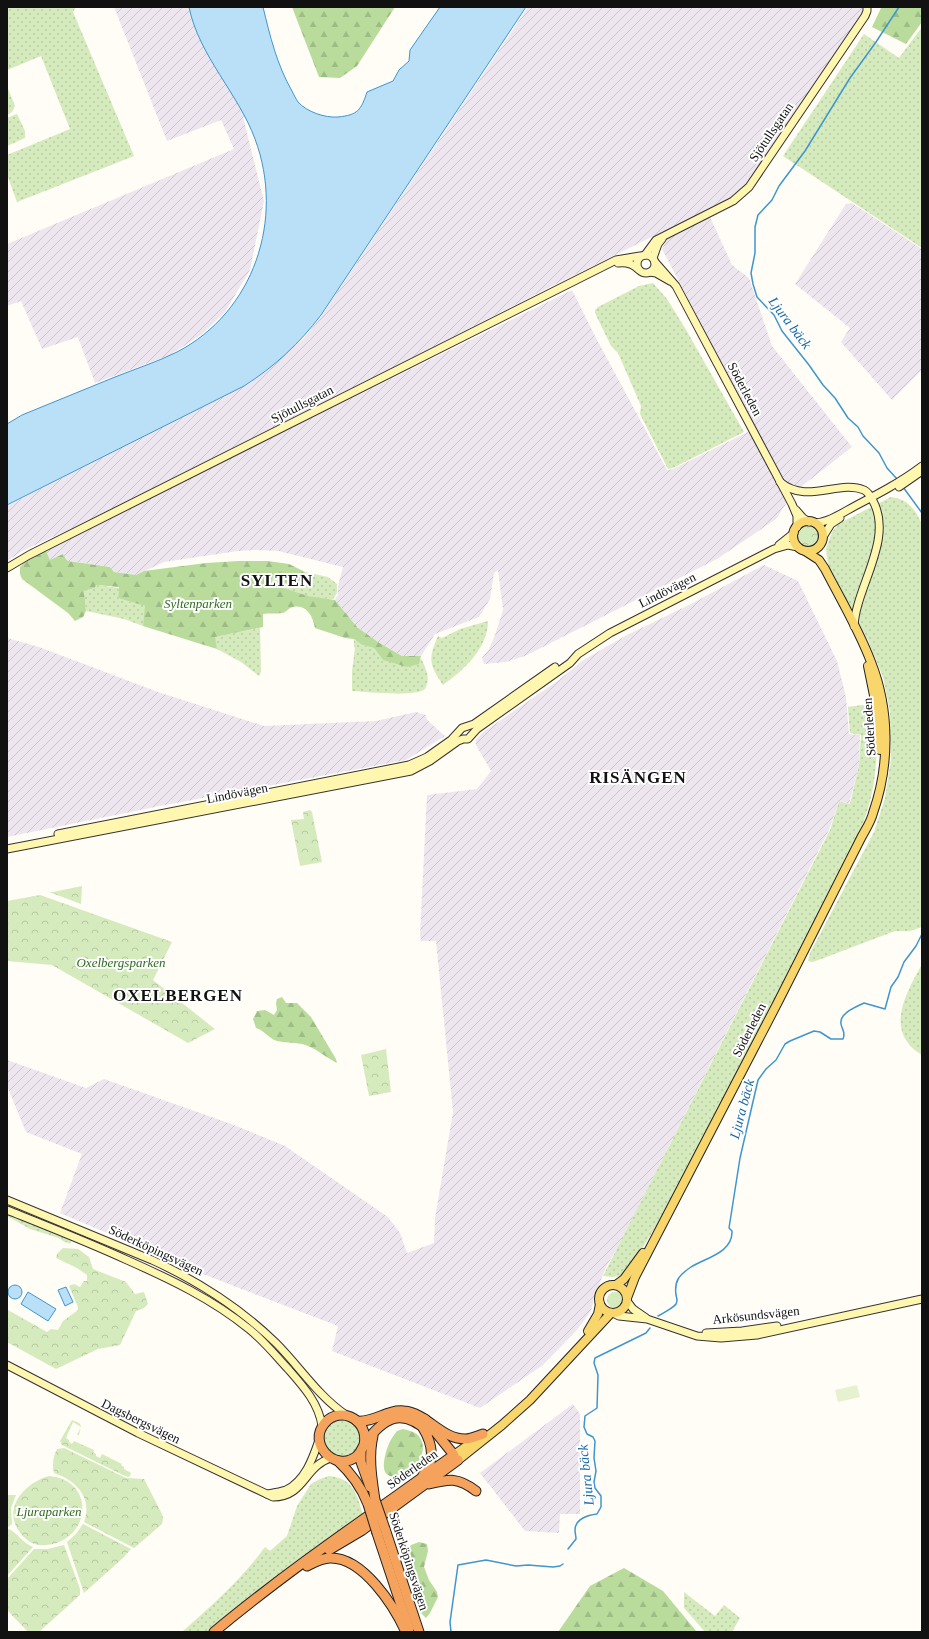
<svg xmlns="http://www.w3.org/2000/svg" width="929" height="1639" font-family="'Times New Roman',serif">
<defs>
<pattern id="industrial-furrows" width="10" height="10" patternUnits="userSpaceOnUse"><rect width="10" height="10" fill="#eee6ef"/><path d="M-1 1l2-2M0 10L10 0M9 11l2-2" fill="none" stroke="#cbc4cc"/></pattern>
<pattern id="grass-dots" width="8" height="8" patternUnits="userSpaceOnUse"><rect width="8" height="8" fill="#d5ebbd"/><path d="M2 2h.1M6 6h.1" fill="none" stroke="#b6c8a1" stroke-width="1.8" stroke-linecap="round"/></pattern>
<pattern id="forest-firs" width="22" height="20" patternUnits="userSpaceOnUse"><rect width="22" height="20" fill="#b9dc9c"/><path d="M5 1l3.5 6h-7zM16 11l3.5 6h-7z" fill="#9ebc85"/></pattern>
<pattern id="park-crowns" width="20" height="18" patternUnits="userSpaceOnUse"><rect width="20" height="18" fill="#d5ebbd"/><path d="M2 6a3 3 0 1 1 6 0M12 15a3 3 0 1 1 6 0" fill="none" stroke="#b6c8a1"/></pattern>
</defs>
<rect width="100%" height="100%" fill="#fffdf5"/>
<g fill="url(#industrial-furrows)">
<path d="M114,7H189L191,16L206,50L245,116L243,117L264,201L250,270L225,312L201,335L170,355L95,383L78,337L42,349L21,301L7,306V244L234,149L221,120L167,141Z"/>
<path d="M528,7H868L745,185L729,199L552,286L390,369L68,530L22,551L7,561V506L250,383L304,338L320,318Z"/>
<path d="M852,203L922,249V370L892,400L841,342L850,328L795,284L846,204Z"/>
<path d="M710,217L732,265L749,278L772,346L852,447L793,493L776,519L717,559L525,656L506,662L484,664L482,658L489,649L495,635L503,610L498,570L494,573L490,599L479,617L435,634L421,656H402L378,642L357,627L335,600L338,595V586L343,567L278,551L256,550L238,551L164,562L136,575L114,572L110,567L68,561L63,554L50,560L46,551L364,392L572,290L595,336L667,470L673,469L756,428L662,249L668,237Z"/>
<path d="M764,565L798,581L837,661L846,697L849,734L860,735L859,765L849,804L839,802L829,830L619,1245L606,1267L594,1298L591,1311L576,1331L543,1365L480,1408L332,1351L338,1326L203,1274L60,1213L82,1154L26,1132L7,1086V1060L86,1088L104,1079L234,1125L285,1146L388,1217L400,1233L407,1253L434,1243L435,1218L453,1112L436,941H421L420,935L427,795L477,789L491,771L476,745V740L482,733L559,680L582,661L604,648L627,635L689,605Z"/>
<path d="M7,638L39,647L158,692L264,726L376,721L416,712L426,715L427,720L445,736L406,760L160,806L7,837Z"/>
<path d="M573,1404L580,1414V1514H560L559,1533L525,1531L480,1473Z"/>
</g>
<g fill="url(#grass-dots)">
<path d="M7,7H76L73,12L134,156L17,202L7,175V155L70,129L41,56L7,70Z"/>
<path d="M922,27V248L783,156L864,34L899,58Z"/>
<path d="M7,86L15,106L12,112L7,115Z"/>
<path d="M17,114L25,131V138L7,146V118Z"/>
<path d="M653,283L667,299L685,328L744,432L673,468L668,469L640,414L641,406L618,353L611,346L595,313V310L598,307L639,286Z"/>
<path d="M891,497C909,500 914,508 922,524V927L910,931H895L813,962L808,961L810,953L874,832L885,798L891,760L890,711L883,677L868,640L828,564L826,549L832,532L840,523Z"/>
<path d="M305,572L328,577L337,584V593L333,599C317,599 283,593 270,583L272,578L275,577L302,581Z"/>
<path d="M96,585L119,588L118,598L146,606L143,626L124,619L86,611L84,591L95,588Z"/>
<path d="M488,621C488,648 464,670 443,685C429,664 428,659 438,636L442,638L460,629Z"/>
<path d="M260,628L261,672L259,676L241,662L217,649L214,637Z"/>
<path d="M354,639L362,645L374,648L383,660L418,664L420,659L422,660C426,670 431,678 425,689C416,697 366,692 352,691V671L355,648L354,647Z"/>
<path d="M862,705L873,708L875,712C879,765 876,794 855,844L694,1157L659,1221L626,1275L613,1277L603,1276L830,830L839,802L850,804L859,765L861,735L850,733L848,707Z"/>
<path d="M922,964V1055C883,1031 906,994 922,964Z"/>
<path d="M7,1213L72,1241L70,1244L61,1240L62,1239L30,1229L7,1216Z"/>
<circle cx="342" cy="1438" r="19"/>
<path d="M329,1476C353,1478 357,1494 363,1515L246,1601L209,1632H182C212,1605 241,1580 265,1547L270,1551L287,1536L297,1506L311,1484L320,1479Z"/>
<path d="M684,1592L715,1616L724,1605L740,1618L732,1632H705L684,1608Z"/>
</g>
<g fill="url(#forest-firs)">
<path d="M292,7H395L357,66L340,78L319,77Z"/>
<path d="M880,7H922V22L906,44L872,27L881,8Z"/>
<path d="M46,551L50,560L63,554L66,559L68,561L110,567L114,572L136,575L144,571L206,563L238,561H268L289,564L305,572L302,581L296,585L275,577L272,578L271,584L308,596L335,600L357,627L378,642L402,656H421L419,664L407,667L383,660L374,648L362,645L354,639L345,638L315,628C313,617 307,604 293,607C288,608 286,613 282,613C276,614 269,613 263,614V627L215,637L217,649L143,626L145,606L118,598L119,587L96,585L95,588L84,591L86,611L83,617L75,621L68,613L22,579L20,574V567L25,562Z"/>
<path d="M282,997L286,1003H297L311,1017L336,1059L337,1063C325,1057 315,1047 302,1044C293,1042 284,1043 277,1041C268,1038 264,1030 256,1028L253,1019L257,1011L265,1010L274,1015L277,1010L276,1003L277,999Z"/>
<path d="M403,1429C407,1430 412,1431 415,1433C419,1435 421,1439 422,1442C430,1469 380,1493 384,1462C386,1449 389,1441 397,1431Z"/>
<path d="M419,1542L427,1544L428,1551L424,1567L429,1580L437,1592L438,1597L430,1613L426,1618L421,1613L416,1593L410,1579L411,1573L414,1568V1564L409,1557L407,1550L411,1545Z"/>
<path d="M624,1568L663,1591L697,1632H558L590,1586Z"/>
</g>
<g fill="url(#park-crowns)">
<circle cx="808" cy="535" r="11"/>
<path d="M310,810L312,812L322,862L300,866L291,820L304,819L303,812Z"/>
<path d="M82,886L81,904L49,892H53Z"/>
<path d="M40,895L172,942L153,980L215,1029L188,1043L52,965L7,961V901Z"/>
<path d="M386,1049L391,1092L369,1096L361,1055Z"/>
<path d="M63,1248L78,1249L89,1257L93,1269L126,1282L135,1294L144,1292L148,1304L144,1308L136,1311L120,1345L98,1349L56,1369L7,1342V1311L8,1310L47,1332L51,1329L58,1330L63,1321L78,1310V1307L69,1286L74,1284L80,1287L84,1281H87V1275L77,1268L56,1258L57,1254Z"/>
<circle cx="615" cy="1300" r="8"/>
<path d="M72,1420L79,1423L81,1426L79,1435H77L81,1427L73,1422L66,1438L69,1440V1442L72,1444L74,1441L94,1450L93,1452L96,1454V1456L100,1458L102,1454L122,1464L121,1465L124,1467V1469L131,1473L130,1476L128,1477L123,1475L62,1445L60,1441Z"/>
<path d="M64,1448L126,1478L144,1479L162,1514L163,1519L162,1524L134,1548L86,1523L84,1522C93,1498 76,1480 54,1473C52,1465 53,1457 57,1449Z"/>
<path d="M49,1476C97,1480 91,1541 46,1545C36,1546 29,1543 22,1535C0,1510 24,1483 49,1476Z"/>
<path d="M7,1495H16L11,1508L12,1524L7,1528Z"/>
<path d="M83,1524L131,1549L123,1558L84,1593L67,1542L76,1534Z"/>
<path d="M9,1529C18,1534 23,1543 33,1547L7,1576V1530Z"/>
<path d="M64,1545L80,1589V1595L39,1632H28L7,1610V1579L34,1549H48Z"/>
</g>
<path fill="#e6f2cf" d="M857,1385L860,1397L838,1402L835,1390Z"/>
<g fill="#b9e0f7" stroke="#3f96cf">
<path d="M189,7H263C270,36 277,65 292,91C294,95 296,99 298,102C307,112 325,118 338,117C358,115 361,110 367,92L393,81L399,70L409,61L410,50L440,7H526L321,315C300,343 274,367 244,386L7,505V424L22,415C53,402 84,390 115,377C135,369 157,362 177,352C254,312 285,219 255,139C238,93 199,56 189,7Z"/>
<circle cx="15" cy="1292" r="7"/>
<path d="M66,1287L73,1302L65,1306L58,1290Z"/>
<path d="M28,1292L56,1309L48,1321L21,1304Z"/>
</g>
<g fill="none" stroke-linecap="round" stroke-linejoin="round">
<g stroke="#3f96cf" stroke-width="1.5">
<path d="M897,479L887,468L879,453L863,436L858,427L848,418L835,398L823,385L809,365L782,331L774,315L757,297L753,284L751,273L755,253V227L758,215L772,200L779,186L805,151L850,78L876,42L899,7"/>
<path d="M903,487L922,513"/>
<path d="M658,1316C662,1314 674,1307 676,1304C678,1301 677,1299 676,1295C674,1281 679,1275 691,1267C705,1258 733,1253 732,1231L729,1228L740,1158L758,1080L766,1069L776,1060L785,1044L790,1041L814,1031L820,1032L831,1039H843C846,1032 842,1030 841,1024C839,1013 856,1007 864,1003L885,1009L891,987L898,977L904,962L916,946L922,934"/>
<path d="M568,1549L576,1539C576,1536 575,1533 575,1530C575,1519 588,1515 597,1514L601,1507V1496L595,1488L594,1482L596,1471L594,1458L595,1441L593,1437L587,1434L584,1427L585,1416L597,1408L598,1375L594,1363L595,1358L646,1333L650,1328"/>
<path d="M451,1632L450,1622L458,1565L486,1560L516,1566L528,1565L553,1567L560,1566L563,1564"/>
</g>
<defs>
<g id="secondary">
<circle cx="646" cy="264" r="9"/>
<path d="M645,255L656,240L733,201L749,187L865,16L867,11V7"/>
<path d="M653,258L658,244L662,239"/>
<path d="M655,262L676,286L792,504L797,516V527"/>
<path d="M618,263C626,262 632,263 638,269"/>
<path d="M650,272L656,273L670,281"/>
<path d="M780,482C807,505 839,479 864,490C868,492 871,497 873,501C894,539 856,587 854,626"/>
<path d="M899,487L922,471"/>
<path d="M796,510L803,518L809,522"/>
<path d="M815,523C829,522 842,513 855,506C878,494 901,482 922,466"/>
<path d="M823,537L831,524L840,518"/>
<path d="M779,545L794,533"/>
<path d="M7,568L29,555L616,260L640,256"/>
<path d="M58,834L409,765L427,757L451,740L462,728L474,724L555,667"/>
<path d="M7,849L411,771L430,761L458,741L463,739H468L477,729L570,663L578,654L610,633L774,549L788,545L798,547"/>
<path d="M7,1200L152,1260C198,1281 240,1308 276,1343C300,1367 318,1396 346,1415"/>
<path d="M7,1210C47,1226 88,1242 127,1260C170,1279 212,1299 249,1329C263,1340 276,1356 289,1370C304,1387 319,1404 322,1426"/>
<path d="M627,1301L633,1309L646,1318"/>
<path d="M613,1313L619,1316L647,1319L697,1336L721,1338L757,1335L922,1299"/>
<path d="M706,1333L742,1331L777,1326"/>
<path d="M7,1365L138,1433L273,1497C305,1497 304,1466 331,1458"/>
<path d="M267,1494C273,1493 280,1492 286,1490C305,1481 313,1458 319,1440"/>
</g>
<g id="primary">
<circle cx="808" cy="536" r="15"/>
<path d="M868,666L878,715L880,750"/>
<circle cx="613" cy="1299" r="14"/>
<path d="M616,1285L624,1279L643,1253"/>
<path d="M627,1298L635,1277L778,1002L861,838C865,830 871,822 873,813C890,765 890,710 871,662C859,630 841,600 825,569L819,560L805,551"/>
<path d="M588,1331L598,1314L600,1304"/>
<path d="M454,1455L475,1440"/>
<path d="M458,1460L502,1425L530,1400L611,1313"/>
</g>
<g id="highway">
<path d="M357,1421C374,1423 387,1409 404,1411C427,1413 441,1439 465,1439C471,1439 477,1436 483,1434"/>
<path d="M373,1436C368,1457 372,1479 375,1500"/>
<path d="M364,1445C370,1418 336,1403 322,1427C310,1448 338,1472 357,1456C361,1452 362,1448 365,1443C385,1416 402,1408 429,1432"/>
<path d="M361,1452V1462L370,1487"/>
<path d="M338,1461C352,1474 361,1486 368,1504"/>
<path d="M423,1475C436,1461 432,1443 423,1428"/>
<path d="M429,1484C449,1479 458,1477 476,1491"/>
<path d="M385,1529L419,1632"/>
<path d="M377,1533L409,1629"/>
<path d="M329,1550L361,1531L458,1460"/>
<path d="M307,1566C315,1562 322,1558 330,1558C363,1557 394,1606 406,1632"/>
<path d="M214,1632C291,1568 373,1513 454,1455L425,1419"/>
</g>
</defs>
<use href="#secondary" stroke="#333" stroke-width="9"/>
<use href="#primary" stroke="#222" stroke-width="10"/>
<use href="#highway" stroke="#222" stroke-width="11"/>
<use href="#secondary" stroke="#fff6b0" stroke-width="7"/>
<use href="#primary" stroke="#f9d66b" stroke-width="8"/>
<use href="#highway" stroke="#f5a25d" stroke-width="9"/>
<defs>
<g id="highway-bridge">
<path d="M375,1500L385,1529"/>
<path d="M368,1504L377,1533"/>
</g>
</defs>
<use href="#highway-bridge" stroke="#222" stroke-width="11" stroke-linecap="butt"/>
<use href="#highway-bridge" stroke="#f5a25d" stroke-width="9"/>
</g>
<g text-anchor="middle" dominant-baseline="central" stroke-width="4" stroke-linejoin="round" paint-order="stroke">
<g font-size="13" fill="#111" stroke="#fff">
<text transform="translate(771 132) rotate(-56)">Sjötullsgatan</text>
<text transform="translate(745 389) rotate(62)">Söderleden</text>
<text transform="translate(302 404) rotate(-27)">Sjötullsgatan</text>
<text transform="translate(667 590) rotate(-27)">Lindövägen</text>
<text transform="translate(869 727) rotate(-94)">Söderleden</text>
<text transform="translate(237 793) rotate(-11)">Lindövägen</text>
<text transform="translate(749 1030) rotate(-63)">Söderleden</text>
<text transform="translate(156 1250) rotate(25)">Söderköpingsvägen</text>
<text transform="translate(756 1315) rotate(-6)">Arkösundsvägen</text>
<text transform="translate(141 1421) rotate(26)">Dagsbergsvägen</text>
<text transform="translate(412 1469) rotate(-35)">Söderleden</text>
<text transform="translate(409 1561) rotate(72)">Söderköpingsvägen</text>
</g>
<g font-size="13" font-style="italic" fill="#2f6b1f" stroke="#fff">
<text x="198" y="603">Syltenparken</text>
<text x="121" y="962">Oxelbergsparken</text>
<text x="49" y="1511">Ljuraparken</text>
</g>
<g font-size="14" font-style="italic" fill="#1768a6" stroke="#fff">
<text transform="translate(790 323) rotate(53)">Ljura bäck</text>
<text transform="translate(742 1109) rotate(-75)">Ljura bäck</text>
<text transform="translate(586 1475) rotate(-96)">Ljura bäck</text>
</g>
<g font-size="17" font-weight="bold" letter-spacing="1" fill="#111" stroke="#fff">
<text x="277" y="580">SYLTEN</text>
<text x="638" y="777">RISÄNGEN</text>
<text x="178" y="995">OXELBERGEN</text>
</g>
</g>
<rect width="929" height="1639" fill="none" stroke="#111111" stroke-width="16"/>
</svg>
